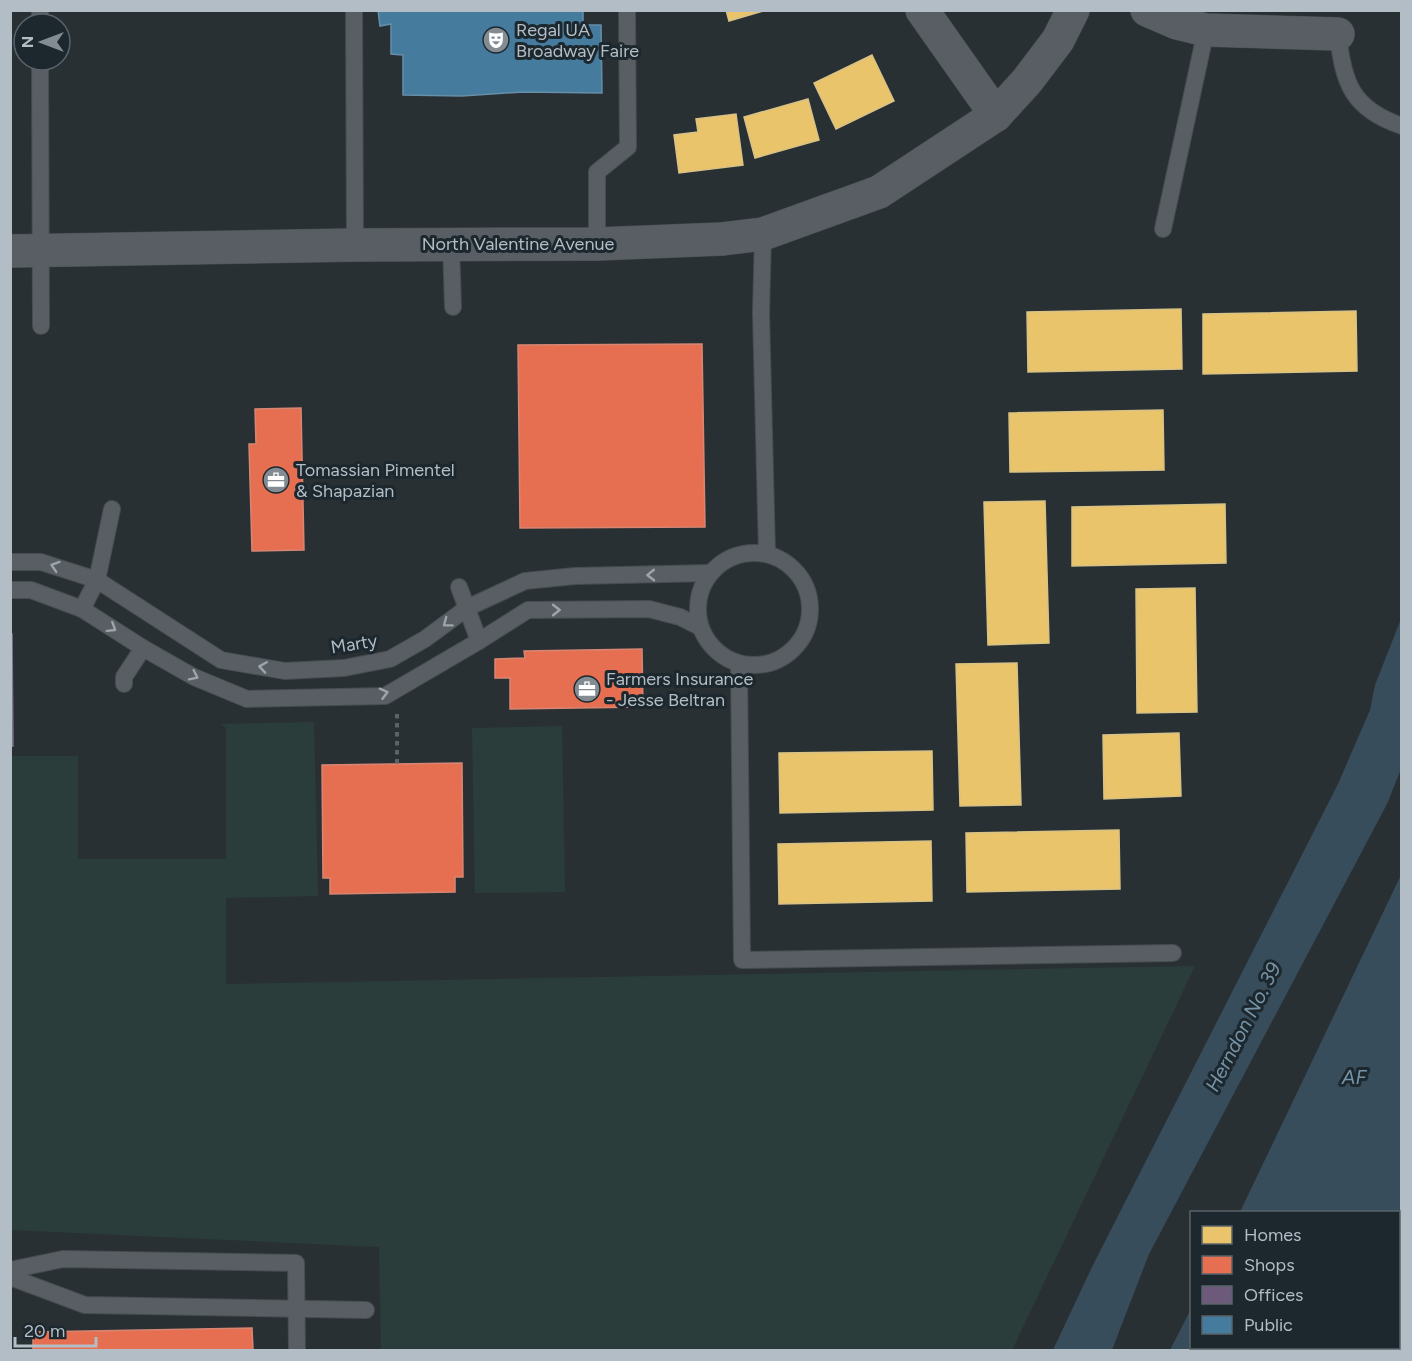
<svg xmlns="http://www.w3.org/2000/svg" width="1412" height="1361" font-family="Figtree,sans-serif">
<rect width="100%" height="100%" fill="#293034"/>
<g fill="#2a3d3b">
<path d="M314,722L318,896L226,898V984L1195,966L1012,1350H381L379,1247L11,1230V756H78V859H226V728L221,724Z"/>
<path d="M562,726L565,892L475,893L472,728Z"/>
</g>
<g fill="#384d5b">
<path d="M1401,619V769L1387,804L1149,1254L1112,1350H1053L1092,1267L1338,784L1370,710L1375,685Z"/>
<path d="M1401,875V1350H1170L1191,1309L1192,1348H1398V1212H1240Z"/>
</g>
<g fill="#e9c46a" stroke="#d8c285" stroke-width="1.5">
<path d="M726,10H766L729,21Z"/>
<path d="M872,55L894,101L836,129L814,83Z"/>
<path d="M808,99L819,140L755,158L744,117Z"/>
<path d="M736,114L743,165L679,173L674,135L698,132L696,119Z"/>
<path d="M1181,309L1182,369L1028,372L1027,312Z"/>
<path d="M1356,311L1357,371L1203,374V314Z"/>
<path d="M1163,410L1164,470L1010,472L1009,413Z"/>
<path d="M1045,501L1049,643L988,645L984,502Z"/>
<path d="M1225,504L1226,563L1072,566V507Z"/>
<path d="M1195,588L1197,712L1137,713L1136,589Z"/>
<path d="M1017,663L1021,805L960,806L956,664Z"/>
<path d="M1179,733L1181,796L1104,799L1103,735Z"/>
<path d="M932,751L933,810L780,813L779,753Z"/>
<path d="M1119,830L1120,889L967,892L966,833Z"/>
<path d="M931,841L932,901L779,904L778,844Z"/>
</g>
<g fill="#e76f51" stroke="#d78674" stroke-width="1.5">
<path d="M702,344L705,527L520,528L518,345Z"/>
<path d="M301,408L304,550L252,551L249,444H256L255,409Z"/>
<path d="M642,649L643,707L510,709V678H495V659L525,658L524,651Z"/>
<path d="M462,763L463,877H455V892L330,894V878H323L322,765Z"/>
<path d="M252,1328L253,1350H33V1332Z"/>
</g>
<path fill="#6d597a" stroke="#827790" stroke-width="1.5" d="M10,633L12,634L13,746H10Z"/>
<path fill="#457b9d" stroke="#668fa9" stroke-width="1.5" d="M378,10H583V25H601L602,93L523,92L462,96L403,95V55L391,54V24L380,26Z"/>
<g fill="none" stroke-linecap="round" stroke-linejoin="round">
<defs>
<g id="service">
<path d="M40,10V24"/>
<path d="M354,10L355,245"/>
<path d="M1338,34C1343,83 1352,109 1402,126"/>
<path d="M40,60L41,326"/>
<path d="M1163,229L1206,30"/>
<path d="M763,234L761,313L767,553"/>
<path d="M451,244L453,307"/>
<path d="M597,244V172L628,147L627,10"/>
<circle cx="754" cy="609" r="56"/>
<path d="M10,562H41L97,580L221,660L285,671L344,668L390,659L425,639L467,608L525,581L575,576L710,573"/>
<path d="M459,587L479,641"/>
<path d="M10,590H31L82,609L143,648L194,677L247,699L385,696L479,641L528,610L649,609L680,617L700,627"/>
<path d="M82,609L97,580L112,509"/>
<path d="M739,664L742,960L1173,953"/>
<path d="M124,684V677L143,648"/>
<path d="M10,1270L63,1259L296,1263L297,1350"/>
<path d="M10,1277L85,1305L366,1310"/>
</g>
<g id="minor">
<path d="M922,10L996,115"/>
<path d="M1147,10L1177,23L1206,30L1338,34"/>
<path d="M10,251L355,245L597,244L722,239L763,234L879,192L996,115L1027,81L1058,40L1073,10"/>
</g>
</defs>
<use href="#service" stroke="#464c4f" stroke-width="18"/>
<use href="#minor" stroke="#464c4f" stroke-width="34"/>
<path stroke="#5c6266" stroke-width="4" stroke-dasharray="4.5 4.5" stroke-linecap="butt" d="M397,714V764"/>
<use href="#service" stroke="#585e63" stroke-width="16"/>
<use href="#minor" stroke="#585e63" stroke-width="33"/>
</g>
<defs><path id="oneway-chevron" d="M-2-3.5L2.5 0L-2 3.5" fill="none" stroke-width="1.6" stroke-linecap="round" stroke-linejoin="round" transform="scale(1.5)"/></defs>
<g stroke="#9ca5ac">
<use href="#oneway-chevron" transform="translate(55 566) rotate(-162)"/>
<use href="#oneway-chevron" transform="translate(651 575) rotate(179)"/>
<use href="#oneway-chevron" transform="translate(556 610)"/>
<use href="#oneway-chevron" transform="translate(447 623) rotate(143)"/>
<use href="#oneway-chevron" transform="translate(112 628) rotate(32)"/>
<use href="#oneway-chevron" transform="translate(263 667) rotate(-171)"/>
<use href="#oneway-chevron" transform="translate(194 676) rotate(26)"/>
<use href="#oneway-chevron" transform="translate(384 693) rotate(-15)"/>
</g>
<defs>
<symbol id="theatre-disc" viewBox="-11 -11 22 22"><circle r="9.5" fill="#828c92" stroke="#1c272e"/><path d="M-5-5.5Q0-4 5-5.5V0Q5 5 0 6Q-5 5-5 0ZM-3.3-2.5H-1v1.5H-3.3ZM1-2.5H3.3v1.5H1ZM-2.8 1Q0 5.5 2.8 1Z" fill="#fff"/></symbol>
<symbol id="office-disc" viewBox="-11 -11 22 22"><circle r="9.5" fill="#828c92" stroke="#1c272e"/><path d="M-6-3h4V-5.5h4V-3h4V5H-6ZM-1-4.5V-3h2v-1.5ZM-6 0V1H6V0Z" fill="#fff"/></symbol>
</defs>
<g fill-rule="evenodd">
<use href="#theatre-disc" x="481" y="25" width="30" height="30"/>
<use href="#office-disc" x="261" y="465" width="30" height="30"/>
<use href="#office-disc" x="572" y="674" width="30" height="30"/>
</g>
<g text-anchor="middle" dominant-baseline="central" stroke-width="6" stroke-linejoin="round" paint-order="stroke">
<g font-size="18" fill="#b2bdc5" stroke="#1c272e" text-anchor="start">
<text x="516" y="30">Regal UA<tspan x="516" dy="21">Broadway Faire</tspan></text>
<text x="296" y="470">Tomassian Pimentel<tspan x="296" dy="21">&amp; Shapazian</tspan></text>
<text x="606" y="679">Farmers Insurance<tspan x="606" dy="21">- Jesse Beltran</tspan></text>
</g>
<g font-size="18" fill="#b2bdc5" stroke="#1c272e">
<text x="518" y="244">North Valentine Avenue</text>
<text transform="translate(354 644) rotate(-9)">Marty</text>
</g>
<g font-size="20" font-style="italic" fill="#7594a7" stroke="#1c272e">
<text transform="translate(1243 1027) rotate(-63)">Herndon No. 39</text>
<text x="1354" y="1077">AF</text>
</g>
</g>
<rect width="1412" height="1361" fill="none" stroke="#b2bdc5" stroke-width="24"/>
<rect x="1190" y="1211" width="210" height="138" fill="#1c272e" stroke="#58636a" stroke-width="1.5"/>
<rect x="1202" y="1226" width="30" height="18" fill="#e9c46a" stroke="#58636a" stroke-width="1.5"/>
<text x="1244" y="1241" font-size="18" fill="#b2bdc5">Homes</text>
<rect x="1202" y="1256" width="30" height="18" fill="#e76f51" stroke="#58636a" stroke-width="1.5"/>
<text x="1244" y="1271" font-size="18" fill="#b2bdc5">Shops</text>
<rect x="1202" y="1286" width="30" height="18" fill="#6d597a" stroke="#58636a" stroke-width="1.5"/>
<text x="1244" y="1301" font-size="18" fill="#b2bdc5">Offices</text>
<rect x="1202" y="1316" width="30" height="18" fill="#457b9d" stroke="#58636a" stroke-width="1.5"/>
<text x="1244" y="1331" font-size="18" fill="#b2bdc5">Public</text>
<g transform="translate(42 42) rotate(270)"><circle r="28" fill="#1c272e" stroke="#58636a" stroke-width="1.5"/>
<path d="M0-4.5L10 22L0 15L-10 22Z" fill="#828c92"/>
<text y="-9" font-size="16" font-weight="bold" text-anchor="middle" fill="#b2bdc5">N</text>
</g>
<path d="M15 1337v9h81v-9" fill="none" stroke="#b2bdc5" stroke-width="3"/>
<text x="24" y="1337" font-size="18" fill="#b2bdc5" stroke="#1c272e" stroke-width="4.5" paint-order="stroke">20 m</text>
</svg>
